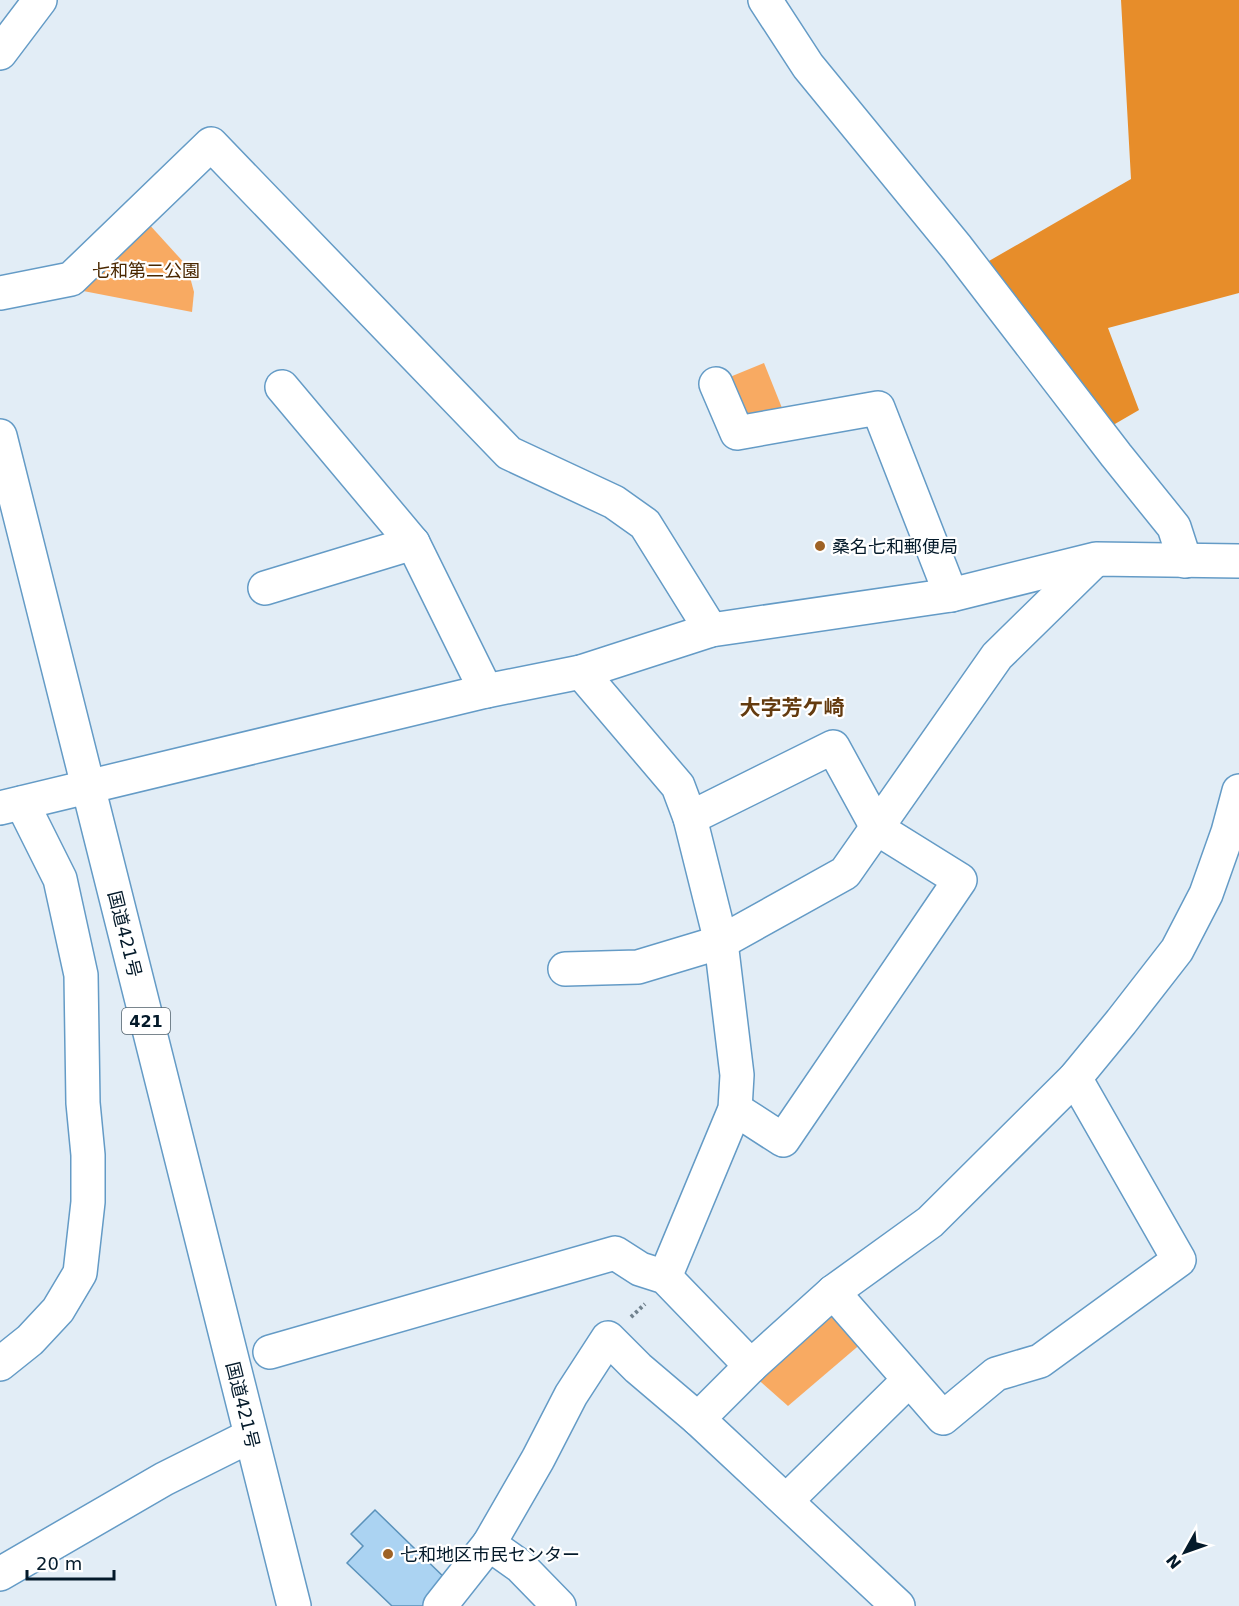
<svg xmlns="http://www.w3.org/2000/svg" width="1239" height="1606" font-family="'DejaVu Sans','Noto Sans JP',sans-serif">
<rect width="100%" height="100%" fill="#e2edf6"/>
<g fill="#f8aa62">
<path d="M147,222L187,266L194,292L192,312L78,290Z"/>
<path d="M764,363L782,408L743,424L725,379Z"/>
<path d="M826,1311L840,1315L863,1342L788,1406L754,1376Z"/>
</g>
<path fill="#e78d2a" d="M1121,0H1239V293L1108,328L1139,410L1108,428L982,265L1131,179Z"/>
<path fill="#abd3f2" stroke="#5a92bb" stroke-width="1.5" d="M375,1510L451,1584L430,1606H392L347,1563L363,1546L351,1534Z"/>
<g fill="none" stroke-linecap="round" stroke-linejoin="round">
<defs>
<g id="minor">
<path d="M765,0L808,66L957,248L1116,455L1174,527L1185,561"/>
<path d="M0,53L40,0"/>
<path d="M0,293L71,279L211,144L509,453L614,502L645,524L711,630"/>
<path d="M716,384L737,433L878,408L951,595"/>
<path d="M282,387L413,543L486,691"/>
<path d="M265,588L413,543"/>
<path d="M581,672L678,786L690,818L721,942L737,1075L735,1109L665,1277"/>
<path d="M0,808L486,691L581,672L711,630L951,595L1096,559L1239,561"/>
<path d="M690,818L833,747L878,829L960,880L783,1140L735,1109"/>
<path d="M565,969L638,967L721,942L845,873L997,656L1095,560"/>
<path d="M833,1292L943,1418L996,1374L1040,1361L1179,1260L1075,1078"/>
<path d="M270,1352L615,1253L640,1269L665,1277L751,1366L833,1292L930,1222L1075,1078L1121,1022L1177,950L1206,894L1228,832L1239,791"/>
<path d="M0,1364L30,1340L58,1310L80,1273L88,1202V1155L83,1103L81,975L60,879L22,803"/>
<path d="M698,1419L751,1366"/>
<path d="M786,1501L909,1380"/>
<path d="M489,1544L538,1459L571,1395L608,1338L638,1368L698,1419L898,1606"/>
<path d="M0,1574L164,1479L250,1436"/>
<path d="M440,1606L489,1544L520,1566L559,1606"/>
</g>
<path id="highway" d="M0,436L294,1606"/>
</defs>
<use href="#minor" stroke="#649bc6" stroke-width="36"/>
<use href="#highway" stroke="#649bc6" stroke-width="36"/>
<path stroke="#70818d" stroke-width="4" stroke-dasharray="3 3" stroke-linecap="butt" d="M631,1317L645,1304"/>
<use href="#minor" stroke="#fff" stroke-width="33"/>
<use href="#highway" stroke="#fff" stroke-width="33"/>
</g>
<g fill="#9e6225" stroke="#fff" stroke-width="2">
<circle cx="820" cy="546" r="6"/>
<circle cx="388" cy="1554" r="6"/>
</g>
<g text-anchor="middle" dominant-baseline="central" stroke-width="4.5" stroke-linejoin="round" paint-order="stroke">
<rect fill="#fff" stroke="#4f5f6a" stroke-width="1.5" x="122" y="1008" width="48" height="26" rx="4.5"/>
<g font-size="16" font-weight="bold" fill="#041a2a">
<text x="146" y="1021">421</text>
</g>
<g font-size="18" fill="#4a2700" stroke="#fff">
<text x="146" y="270">七和第二公園</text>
</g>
<g font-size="18" fill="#041a2a" stroke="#fff" text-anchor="start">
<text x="832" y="546">桑名七和郵便局</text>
<text x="400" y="1554">七和地区市民センター</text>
</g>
<g font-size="18" fill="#041a2a" stroke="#fff">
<text transform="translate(125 934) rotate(76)">国道421号</text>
<text transform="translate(243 1405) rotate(76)">国道421号</text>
</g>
<g font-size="21" font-weight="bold" fill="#643b0f" stroke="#fff">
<text x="792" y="708">大字芳ケ崎</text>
</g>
</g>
<g transform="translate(1185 1552) rotate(230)" stroke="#ffffff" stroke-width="4.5" paint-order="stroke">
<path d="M0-4.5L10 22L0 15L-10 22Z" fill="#041a2a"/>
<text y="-9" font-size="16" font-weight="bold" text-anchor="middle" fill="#041a2a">N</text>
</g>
<path d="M27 1570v9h87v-9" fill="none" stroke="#041a2a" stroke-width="3"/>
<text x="36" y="1570" font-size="18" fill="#041a2a" stroke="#ffffff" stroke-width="4.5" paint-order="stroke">20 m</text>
</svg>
